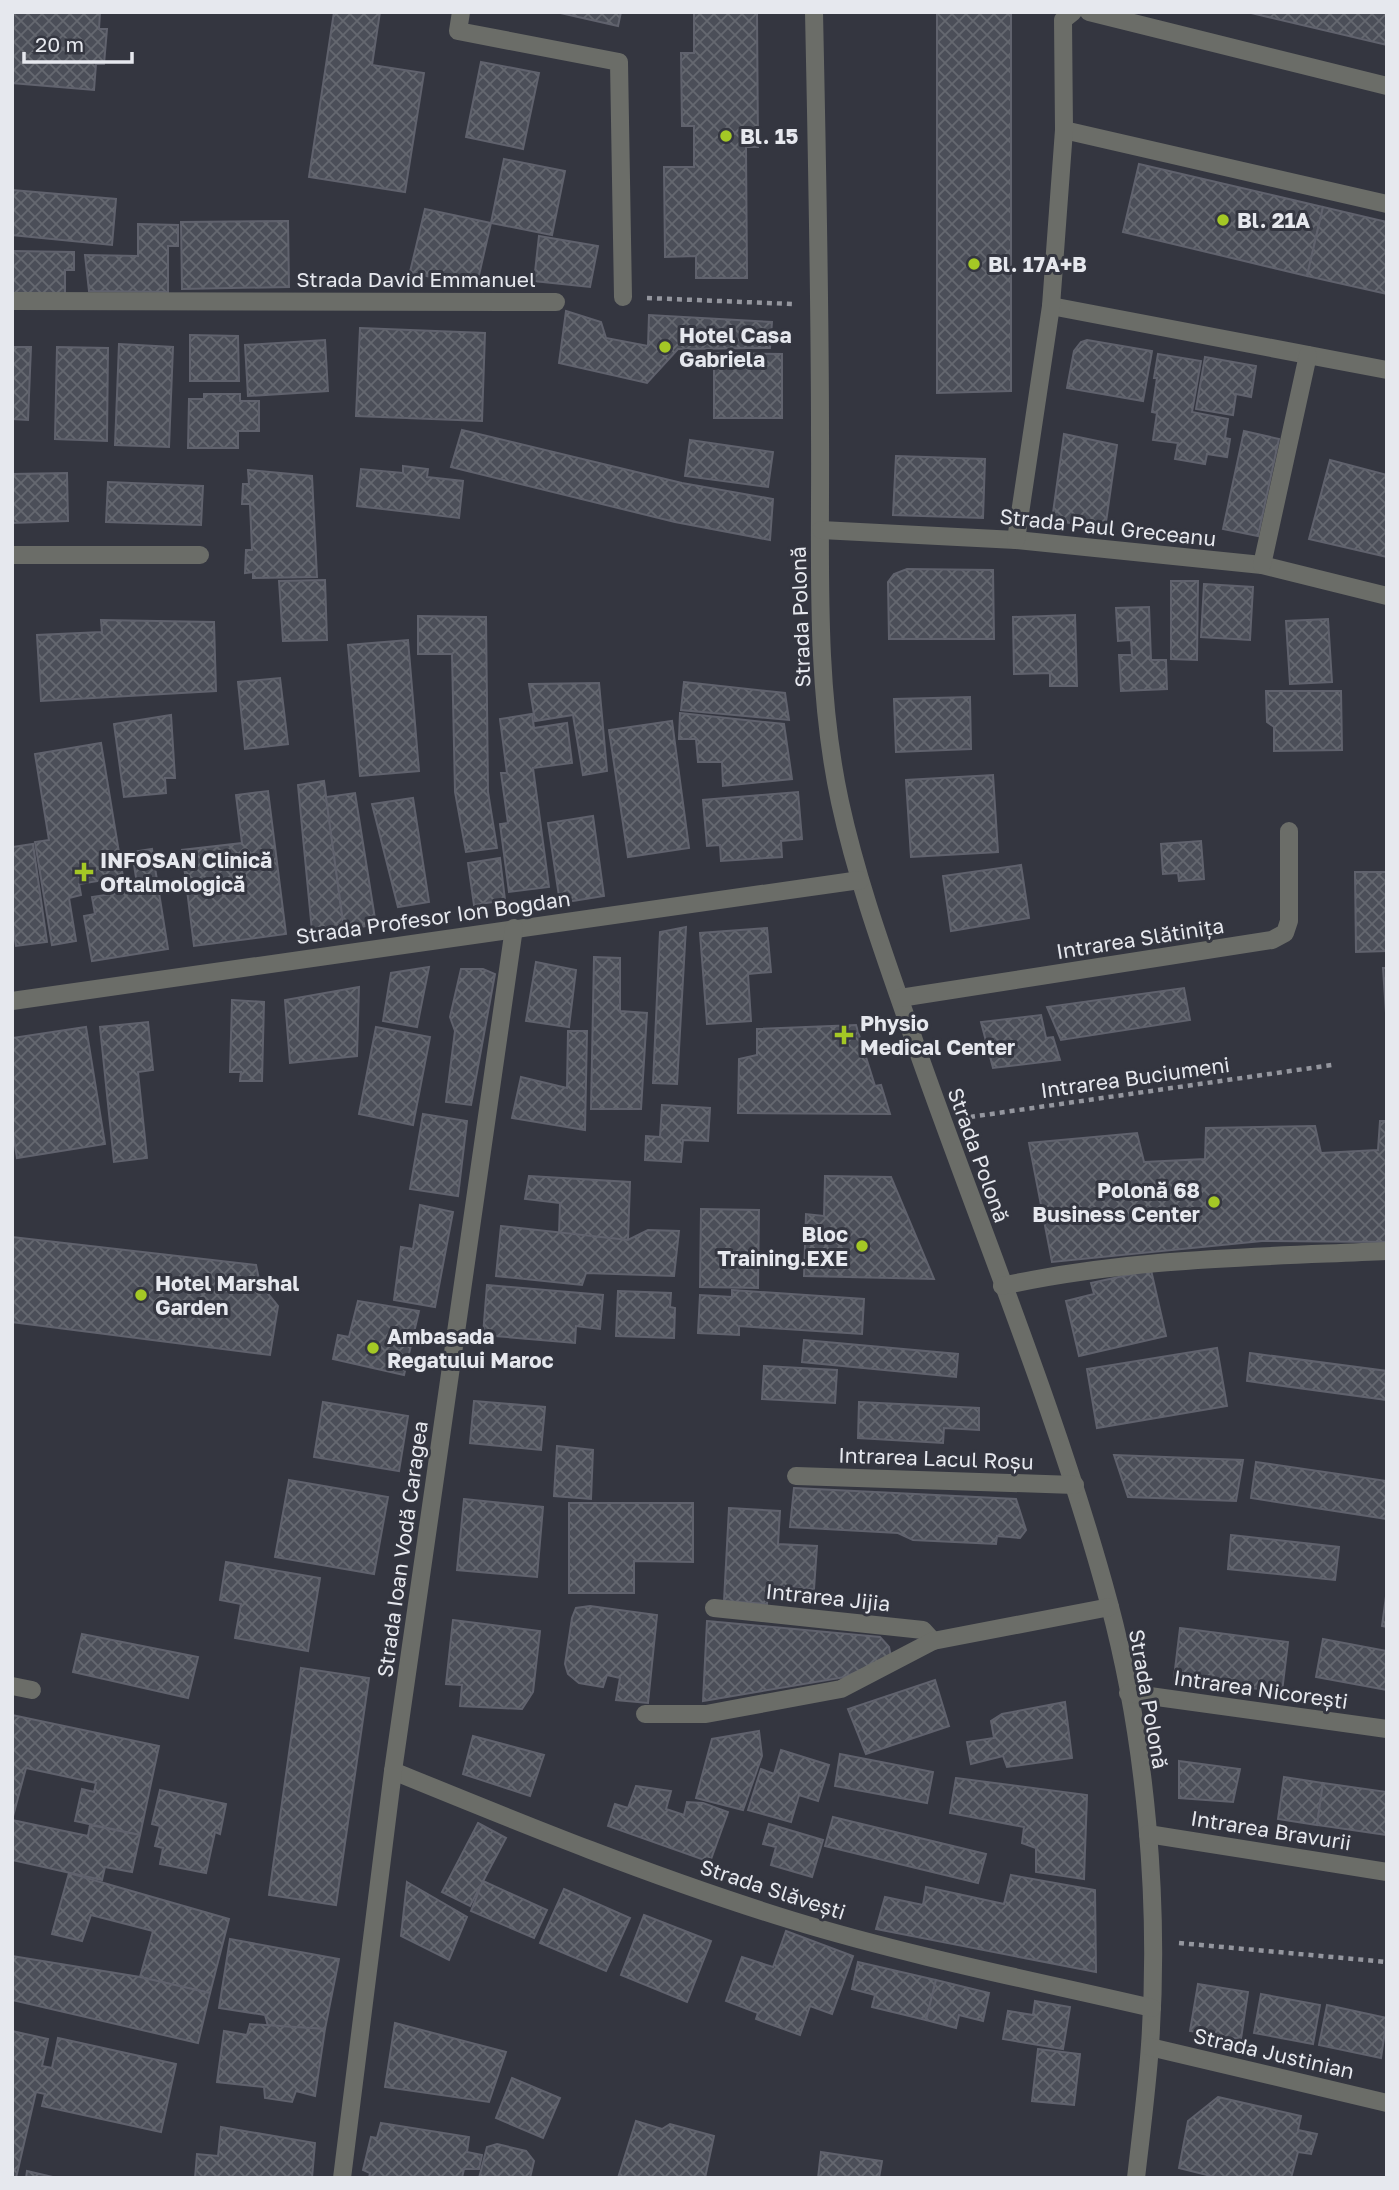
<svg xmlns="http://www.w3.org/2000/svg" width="1399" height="2190" font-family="'Golos Text',sans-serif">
<defs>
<pattern id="building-cross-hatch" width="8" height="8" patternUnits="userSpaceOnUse" patternTransform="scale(1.75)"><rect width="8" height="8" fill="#4b4e58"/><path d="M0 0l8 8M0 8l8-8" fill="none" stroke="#656870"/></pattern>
</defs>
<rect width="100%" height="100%" fill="#343640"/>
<g fill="url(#building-cross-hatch)" stroke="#60626d" stroke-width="2">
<path d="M12,12H100L99,29H107L104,64H96L94,90L12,83Z"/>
<path d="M334,12H380L372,65L424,73L405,192L309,177Z"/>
<path d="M556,12H621L618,26Z"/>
<path d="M694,12H757L758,147H746L747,278H696V256L665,257L664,167H694V126H682L681,53H694Z"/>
<path d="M937,12H1011V391L937,393Z"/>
<path d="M1247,12H1387V45Z"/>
<path d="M481,62L539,73L523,149L466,137Z"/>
<path d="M504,159L565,171L552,235L491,223Z"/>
<path d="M1139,164L1323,207L1307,276L1123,232Z"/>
<path d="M12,190L116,199L112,245L12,235Z"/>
<path d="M1323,207L1387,222V294L1307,276Z"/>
<path d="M425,209L491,223L476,288L410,272Z"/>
<path d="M288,221L289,287L182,289L181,222Z"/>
<path d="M138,224L178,225V246H168V292L89,291L85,255L138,256Z"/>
<path d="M539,236L598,246L590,287L534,281Z"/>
<path d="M12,251L74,252V270H65V294L12,293Z"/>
<path d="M566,311L601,322L606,338L648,346L649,315L772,322L770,348L678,349L647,383L559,363Z"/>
<path d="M360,328L485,333L482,421L356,416Z"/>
<path d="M190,335L238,336L239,381H190Z"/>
<path d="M325,340L328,391L248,396L245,345Z"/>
<path d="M1087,340L1152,351L1143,401L1067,388L1074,351L1081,342Z"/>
<path d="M119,344L173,347L169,447L115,445Z"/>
<path d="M12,347H31L28,420L12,419Z"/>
<path d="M57,347L108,348L107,441L55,439Z"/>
<path d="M714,353L782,354V418H714Z"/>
<path d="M1158,354L1201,361L1192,412L1228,419L1225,438L1230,439L1227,457L1207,454L1205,464L1175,459L1178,443L1153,440L1157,413L1152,412L1157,378H1154Z"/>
<path d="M1205,357L1256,366L1251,397L1236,394L1233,415L1196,409Z"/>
<path d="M204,394H240V401H259V431H238V448H188L189,399H204Z"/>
<path d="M462,430L682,483L773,499L770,540L675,522L451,467Z"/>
<path d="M1244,431L1279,439L1258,536L1223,529Z"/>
<path d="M1064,434L1117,445L1105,529L1052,520Z"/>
<path d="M690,440L773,452L768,487L685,476Z"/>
<path d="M896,456L985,459L983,518L893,515Z"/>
<path d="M1330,460L1387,475V557L1309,539Z"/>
<path d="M403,466L428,469L427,477L463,481L459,518L357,506L361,469L403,473Z"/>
<path d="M248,470L312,476L317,577L253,578V572L245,573L246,550H252L250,504H242L243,484H249Z"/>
<path d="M67,473L68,521L12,523V474Z"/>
<path d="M108,482L203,486L201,525L106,522Z"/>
<path d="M907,569L993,570L994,639H889L888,582L894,574Z"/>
<path d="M325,580L327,640L283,641L279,581Z"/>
<path d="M1171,581H1198L1197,660L1171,659Z"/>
<path d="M1204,584L1253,587L1250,640L1201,637Z"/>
<path d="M1149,607L1151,660H1166L1167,689L1121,691L1119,655H1132L1131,640L1118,641L1116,608Z"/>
<path d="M1075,615L1077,686H1050V673L1014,674L1013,617Z"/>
<path d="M418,616L486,617L488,792L497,848L466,852L455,792L452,654H418Z"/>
<path d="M1328,619L1332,682L1290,684L1286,621Z"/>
<path d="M101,620L214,622L216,691L41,701L37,635L102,632Z"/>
<path d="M408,640L419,771L360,776L348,645Z"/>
<path d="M280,678L288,744L245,749L238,682Z"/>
<path d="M684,682L785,693L789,720L681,710Z"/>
<path d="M599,683L607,771L583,775L573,715L535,721L529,684Z"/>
<path d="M1266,691H1341L1342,750L1274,751V727L1267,722Z"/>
<path d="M970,697L971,749L896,752L894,699Z"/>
<path d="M680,713L784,724L792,779L723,786L722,762H698L696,739H679Z"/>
<path d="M532,714L534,728L567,723L572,763L533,768L549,887L509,892L500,824L508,823L501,773H507L500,719Z"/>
<path d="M171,715L175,778H165L166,793L124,797L114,724Z"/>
<path d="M672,721L689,848L628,857L609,730Z"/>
<path d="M101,743L123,877L79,884L81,895L69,898L76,941L52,945L35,842L49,840L35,754Z"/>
<path d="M993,775L998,852L911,857L906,780Z"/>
<path d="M324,781L344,929L312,931L298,785Z"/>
<path d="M268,791L286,934L194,946L182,850L242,843L236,795Z"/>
<path d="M798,792L802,839L781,841L782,857L721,861L720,845L707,846L703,800Z"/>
<path d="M355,793L376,925L344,929L326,797Z"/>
<path d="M413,798L429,902L398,907L372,804Z"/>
<path d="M593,816L604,896L560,903L548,823Z"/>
<path d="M1201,841L1204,879L1179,881L1178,873L1163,874L1161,844Z"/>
<path d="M33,844L47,942L16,946L12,920V847Z"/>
<path d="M152,849L168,949L92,961L84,916L95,914L92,897L138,890L132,852Z"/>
<path d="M500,858L505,900L474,905L468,863Z"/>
<path d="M1021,865L1029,918L951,931L943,876Z"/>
<path d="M1355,872H1387V951L1356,952Z"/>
<path d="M686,927L677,1084L653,1083L660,932Z"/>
<path d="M767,928L771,972L748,974L751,1021L707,1024L700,933Z"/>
<path d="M594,957L620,958V1011L647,1013L641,1109H591Z"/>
<path d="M536,962L576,970L569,1027L526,1021Z"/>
<path d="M429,967L417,1027L383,1021L391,973Z"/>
<path d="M1383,968H1387V1013H1386Z"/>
<path d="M461,969H483L495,974L471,1105L446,1102L455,1031L450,1017Z"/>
<path d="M359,987L357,1056L290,1063L285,1000Z"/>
<path d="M1184,988L1190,1020L1061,1040L1047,1007Z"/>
<path d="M232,1000L264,1002L262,1081H240L241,1072H230Z"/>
<path d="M1041,1015L1046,1038L1053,1037L1060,1060L993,1068L981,1022Z"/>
<path d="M148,1022L153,1070L138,1072L147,1158L114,1162L100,1027Z"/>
<path d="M856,1025L875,1086L881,1085L890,1114L738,1113L739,1059L757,1055V1029Z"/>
<path d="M86,1027L105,1144L17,1158L12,1128V1038Z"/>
<path d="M376,1027L430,1037L413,1125L359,1114Z"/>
<path d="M568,1031H587L585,1130L512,1118L521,1077L567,1088Z"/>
<path d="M662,1105L710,1108L708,1141L683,1140L681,1162L645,1160L646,1136L660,1137Z"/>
<path d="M423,1114L467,1121L458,1196L410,1189Z"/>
<path d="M1380,1121H1387V1242L1262,1241L1052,1262L1029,1143L1137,1133L1144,1162L1205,1159L1206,1128L1315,1126L1321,1153L1378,1150Z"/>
<path d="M529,1176L630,1182L628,1240L559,1234L560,1203L525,1199Z"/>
<path d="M825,1176L891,1177L934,1279L804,1276L806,1214L824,1216Z"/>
<path d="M420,1205L453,1212L435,1307L394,1300L401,1247L413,1249Z"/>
<path d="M701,1209L759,1210L758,1288L700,1287Z"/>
<path d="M501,1226L628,1240L648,1230L679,1231L674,1276L586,1273L582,1285L496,1276Z"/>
<path d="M12,1237L256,1265L260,1284L278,1306L270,1355L12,1322Z"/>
<path d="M1151,1270L1166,1336L1079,1356L1066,1301L1094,1294L1091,1283Z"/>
<path d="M487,1285L603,1295L600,1329L576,1326L575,1343L483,1335Z"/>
<path d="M732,1290L864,1299L862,1334L739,1326V1335L698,1333L700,1295L732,1297Z"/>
<path d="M618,1291L671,1293L670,1307L675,1308L674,1338L616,1336Z"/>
<path d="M358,1301L419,1311L404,1375L333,1359L338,1335L349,1337Z"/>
<path d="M804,1340L958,1354L956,1377L802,1362Z"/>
<path d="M1217,1348L1227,1406L1097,1428L1087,1369Z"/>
<path d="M1250,1353L1387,1371V1400L1247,1381Z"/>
<path d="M764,1366L837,1370L835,1403L762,1399Z"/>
<path d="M474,1401L545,1407L541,1450L470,1443Z"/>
<path d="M323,1402L408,1416L399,1471L314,1457Z"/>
<path d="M859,1402L979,1408V1430L944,1428L943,1443L858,1438Z"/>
<path d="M557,1446L593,1450L591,1499L554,1496Z"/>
<path d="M1114,1455L1243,1460L1236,1501L1128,1497Z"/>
<path d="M1256,1462L1387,1481V1519L1251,1498Z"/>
<path d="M289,1480L388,1497L374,1574L275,1557Z"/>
<path d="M794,1488L1016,1499L1026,1530L1020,1538L997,1536L996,1544L913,1540L898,1533L790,1527Z"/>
<path d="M464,1499L543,1507L537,1577L457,1570Z"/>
<path d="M569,1503H693V1562L634,1561V1593H569Z"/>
<path d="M729,1508L780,1511L778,1544L817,1546L814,1589L768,1586L767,1604L724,1601Z"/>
<path d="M1231,1535L1339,1547L1335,1580L1228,1569Z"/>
<path d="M226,1562L320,1578L308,1651L235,1638L241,1604L220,1600Z"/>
<path d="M1387,1589V1627L1382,1626Z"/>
<path d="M590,1606L657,1615L648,1703L616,1700L620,1678L607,1675L603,1687L579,1683L568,1674L565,1664L572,1618L576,1608Z"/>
<path d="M453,1620L540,1631L533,1692L522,1709L460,1706L462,1685L446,1684Z"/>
<path d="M707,1621L880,1637L889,1647L891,1657L845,1677L703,1701Z"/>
<path d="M1180,1628L1288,1642L1282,1692L1174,1678Z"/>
<path d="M82,1634L198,1657L188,1698L73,1672Z"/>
<path d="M1323,1639L1387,1651V1690L1316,1677Z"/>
<path d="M301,1668L369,1678L336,1905L269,1895Z"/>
<path d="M935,1680L949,1726L866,1754L848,1709Z"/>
<path d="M1065,1702L1072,1758L1007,1767L1003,1756L971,1764L967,1742L994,1738L991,1721L1002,1714Z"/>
<path d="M12,1715L159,1746L140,1835L75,1821L82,1789L94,1792L96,1783L26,1768L12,1820Z"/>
<path d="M759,1731L762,1756L743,1810L696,1798L712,1739Z"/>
<path d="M473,1736L544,1755L530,1796L463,1774Z"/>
<path d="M781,1750L829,1765L818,1801L799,1795L791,1822L748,1810L761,1769L774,1774Z"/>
<path d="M840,1754L933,1772L927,1803L835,1786Z"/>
<path d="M1179,1761L1240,1769L1233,1802L1179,1798Z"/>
<path d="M1284,1777L1323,1783L1317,1825L1278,1819Z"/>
<path d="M956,1778L1087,1795L1084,1879L1036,1872V1848L1022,1843L1024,1827L950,1813Z"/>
<path d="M1323,1783L1387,1792V1835L1317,1825Z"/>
<path d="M636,1786L671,1791L666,1809L684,1815L687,1802L703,1803L728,1812L710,1862L608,1826L615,1804L628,1808Z"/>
<path d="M160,1790L226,1804L220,1834L215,1832L206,1873L160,1864L163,1848L155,1846L160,1826L152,1824Z"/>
<path d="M833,1817L986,1854L978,1883L825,1846Z"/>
<path d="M12,1820L88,1836L90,1825L140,1835L132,1872L105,1867L102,1880L12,1860Z"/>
<path d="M478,1823L506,1838L470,1906L442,1892Z"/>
<path d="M769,1824L823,1840L812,1877L771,1865L776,1847L763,1844Z"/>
<path d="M69,1873L229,1919L210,1993L140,1977L153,1931L91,1915L82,1941L52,1934Z"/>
<path d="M1011,1875L1095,1890L1096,1972L876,1929L885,1897L923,1905L926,1887L1004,1904Z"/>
<path d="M483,1881L547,1910L534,1938L471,1911Z"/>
<path d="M407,1882L467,1917L449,1960L401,1936Z"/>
<path d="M564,1889L630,1918L606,1971L540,1943Z"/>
<path d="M644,1915L711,1941L687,2002L621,1975Z"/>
<path d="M786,1931L853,1956L832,2014L810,2006L800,2035L756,2019L758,2013L726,2001L742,1957L773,1967Z"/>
<path d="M230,1939L339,1959L325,2029L268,2026L265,2015L219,2008Z"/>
<path d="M12,1956L140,1977L210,1993L198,2043L12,2000Z"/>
<path d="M858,1962L936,1980L926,2020L872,2007L875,1995L852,1989Z"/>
<path d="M936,1980L989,1993L983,2021L959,2015L956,2028L926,2020Z"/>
<path d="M1198,1984L1248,1992L1241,2039L1190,2031Z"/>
<path d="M1261,1994L1320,2005L1313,2044L1254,2033Z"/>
<path d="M1035,2001L1070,2007L1063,2049L1003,2039L1008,2011L1033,2015Z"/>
<path d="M1327,2005L1387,2018L1381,2058L1319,2045Z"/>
<path d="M395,2023L506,2052L489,2102L385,2087Z"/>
<path d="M250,2024L325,2029L315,2096L296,2091L292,2102L265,2098L264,2087L217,2082L224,2031L247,2035Z"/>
<path d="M12,2031L48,2039L42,2066L52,2068L58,2038L176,2064L161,2132L42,2106L45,2094L36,2092L16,2178H12Z"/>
<path d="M1038,2049L1080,2054L1074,2105L1032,2101Z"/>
<path d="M512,2078L560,2098L543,2138L496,2118Z"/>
<path d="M1218,2097L1301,2116L1298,2130L1317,2134L1311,2154L1298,2152L1291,2178H1219L1179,2168L1188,2121Z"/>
<path d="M636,2121L662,2129L670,2124L714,2136L705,2178H618Z"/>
<path d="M381,2123L469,2137L467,2152L482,2155L479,2169H464L462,2178H369L370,2173L363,2170L371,2137L377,2138Z"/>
<path d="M221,2127L315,2143L312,2178H195L197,2154L218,2156Z"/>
<path d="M497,2144L526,2151L534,2161L530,2178H479L487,2147Z"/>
<path d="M821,2152L882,2161L879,2178H818Z"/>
<path d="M27,2171L57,2178H26Z"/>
</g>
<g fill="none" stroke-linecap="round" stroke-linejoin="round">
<g stroke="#94969e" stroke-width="4.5" stroke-dasharray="5 5" stroke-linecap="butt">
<path d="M647,298L792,304"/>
<path d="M970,1117L1332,1065"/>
<path d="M1179,1943L1387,1962"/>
</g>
<g stroke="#6b6d68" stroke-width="18">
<path d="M461,12L458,31L619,62L623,297"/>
<path d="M814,12C817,153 820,294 820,435C821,556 814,682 840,802C858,885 888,965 916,1046C981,1231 1058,1414 1109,1603C1146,1741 1160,1903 1150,2045C1147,2089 1141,2134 1136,2178"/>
<path d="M1089,12L1387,86"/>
<path d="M1064,130L1387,204"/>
<path d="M12,301L556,302"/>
<path d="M1051,306L1387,370"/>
<path d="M821,530L1016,540L1262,565L1387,596"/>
<path d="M1016,540L1051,306L1064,130L1063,20L1073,12"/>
<path d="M12,555H200"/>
<path d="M1262,565L1308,355"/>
<path d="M900,998L1272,940L1285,933L1289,921V831"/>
<path d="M12,1001L860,880"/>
<path d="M1002,1286C1129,1258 1258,1257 1387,1251"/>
<path d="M796,1476L1075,1485"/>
<path d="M714,1608L923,1630L933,1641"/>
<path d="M12,1686L32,1690"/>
<path d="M1128,1693L1387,1729"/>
<path d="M645,1714H706L841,1689L933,1641L1110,1607"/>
<path d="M393,1771C525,1825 655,1878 791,1920C909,1956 1031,1980 1152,2008"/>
<path d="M1148,1834L1387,1872"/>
<path d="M1150,2047L1387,2103"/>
<path d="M342,2178L393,1771L514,928"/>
</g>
</g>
<g fill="#a4c825" stroke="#343640" stroke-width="2.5">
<circle cx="726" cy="136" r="7"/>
<circle cx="1223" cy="220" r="7"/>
<circle cx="974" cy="264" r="7"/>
<circle cx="665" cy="347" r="7"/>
<path d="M80.5 861.5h7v7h7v7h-7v7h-7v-7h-7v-7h7z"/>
<path d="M840.5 1024.5h7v7h7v7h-7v7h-7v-7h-7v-7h7z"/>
<circle cx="1214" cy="1202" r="7"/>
<circle cx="862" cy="1246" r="7"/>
<circle cx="141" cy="1295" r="7"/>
<circle cx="373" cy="1348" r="7"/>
</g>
<g text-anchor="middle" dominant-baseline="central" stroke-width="6" stroke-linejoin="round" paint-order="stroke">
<g font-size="21" font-weight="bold" fill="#e6e8ee" stroke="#343640" text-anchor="start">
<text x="740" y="136">Bl. 15</text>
<text x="1237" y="220">Bl. 21A</text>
<text x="988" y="264">Bl. 17A+B</text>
<text x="679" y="335">Hotel Casa<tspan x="679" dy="24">Gabriela</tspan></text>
<text x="100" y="860">INFOSAN Clinică<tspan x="100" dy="24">Oftalmologică</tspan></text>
<text x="860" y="1023">Physio<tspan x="860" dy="24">Medical Center</tspan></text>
<text x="1200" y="1190" text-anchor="end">Polonă 68<tspan x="1200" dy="24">Business Center</tspan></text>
<text x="848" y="1234" text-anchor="end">Bloc<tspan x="848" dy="24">Training.EXE</tspan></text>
<text x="155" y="1283">Hotel Marshal<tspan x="155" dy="24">Garden</tspan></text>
<text x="387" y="1336">Ambasada<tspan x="387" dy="24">Regatului Maroc</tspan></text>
</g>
<g font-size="21" fill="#e6e8ee" stroke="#343640">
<text x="416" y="279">Strada David Emmanuel</text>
<text transform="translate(1108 527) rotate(6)">Strada Paul Greceanu</text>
<text transform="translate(800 617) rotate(-92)">Strada Polonă</text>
<text transform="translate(433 917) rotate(-8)">Strada Profesor Ion Bogdan</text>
<text transform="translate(1140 938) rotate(-9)">Intrarea Slătinița</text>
<text transform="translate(1135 1077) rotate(-8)">Intrarea Buciumeni</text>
<text transform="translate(979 1155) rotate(70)">Strada Polonă</text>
<text transform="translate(936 1458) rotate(2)">Intrarea Lacul Roșu</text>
<text transform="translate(402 1549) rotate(-82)">Strada Ioan Vodă Caragea</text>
<text transform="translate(828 1597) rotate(6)">Intrarea Jijia</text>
<text transform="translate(1261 1689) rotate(8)">Intrarea Nicorești</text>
<text transform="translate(1149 1699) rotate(80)">Strada Polonă</text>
<text transform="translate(1271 1830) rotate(9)">Intrarea Bravurii</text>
<text transform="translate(773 1889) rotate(18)">Strada Slăvești</text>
<text transform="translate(1274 2053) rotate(13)">Strada Justinian</text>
</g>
</g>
<rect width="1399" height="2190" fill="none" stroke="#e6e8ee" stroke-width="28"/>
<path d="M24 52v10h108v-10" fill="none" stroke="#e6e8ee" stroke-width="3.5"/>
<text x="35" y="52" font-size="21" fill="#e6e8ee" stroke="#343640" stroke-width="5" paint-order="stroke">20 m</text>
</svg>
